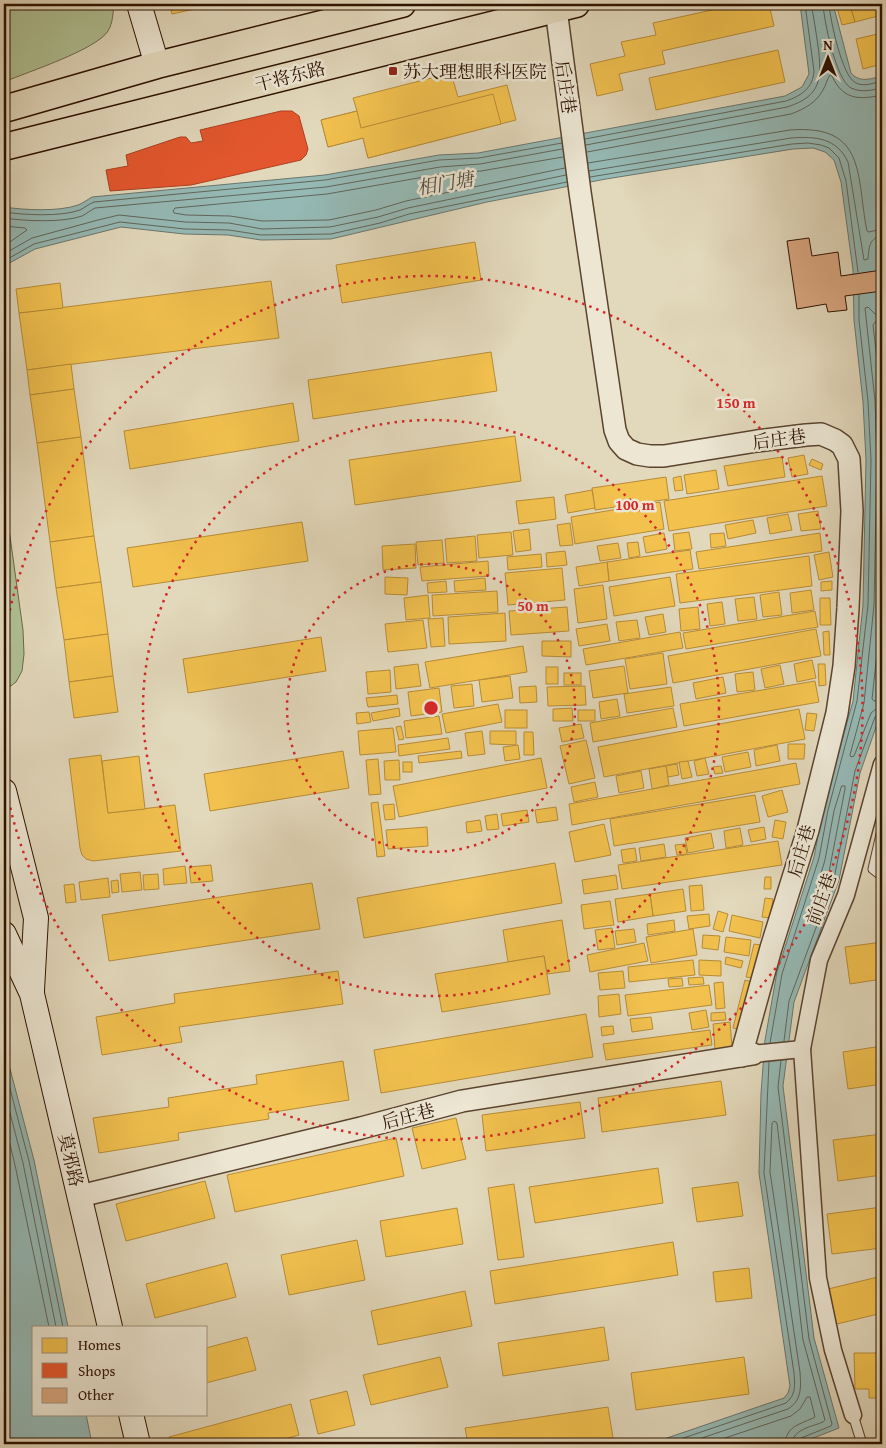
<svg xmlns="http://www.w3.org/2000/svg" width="886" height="1448" font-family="'Gentium Book Plus','Noto Serif SC',serif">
<rect width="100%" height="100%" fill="#e2d8bb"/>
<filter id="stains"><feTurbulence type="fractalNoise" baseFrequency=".004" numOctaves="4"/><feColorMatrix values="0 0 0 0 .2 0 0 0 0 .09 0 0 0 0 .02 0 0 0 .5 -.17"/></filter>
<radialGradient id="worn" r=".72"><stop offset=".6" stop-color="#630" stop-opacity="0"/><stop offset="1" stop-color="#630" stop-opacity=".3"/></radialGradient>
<g fill="#afc093" stroke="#6e684a">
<path d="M4,4H114C113,12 113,23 108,31C96,50 27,72 4,82Z"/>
<path d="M4,493L23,630L24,654L22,671L16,682L4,691Z"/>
</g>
<g fill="#95b9b5" stroke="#6b766d">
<path d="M800,4H833L851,73C860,83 870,79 882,76V234C876,260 876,288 882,313V710L860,773L839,880L794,1002L783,1086L814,1338L839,1428L798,1444H654L667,1438L784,1398L788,1393L790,1386L759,1173L761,1093L765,1040L777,972L814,857L823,809L853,701L863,605L866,460L863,402L854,320L853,270L841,182L834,160L825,152L813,148L793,149L606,179L487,202L331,239L261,240L228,235L184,234L121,227L35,249L4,266V207C24,210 58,212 78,205C83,203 87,200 92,197L325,175L439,155L478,153L785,96L802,87L809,74Z"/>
<path d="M4,1046L34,1160L68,1327H34V1414H86L92,1444H4Z"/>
</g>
<g fill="#f2c14e" stroke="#b78c37">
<path d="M169,4H217L172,14Z"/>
<path d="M739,4H769L774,26L662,51L665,64L619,74L623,90L597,96L590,64L625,56L621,42L656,35L653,23Z"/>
<path d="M836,4H850L855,22L842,25Z"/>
<path d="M850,4H882V15L855,22Z"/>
<path d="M882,33V64L863,69L856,39Z"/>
<path d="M778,50L785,82L656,110L649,78Z"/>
<path d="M451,73L458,97L507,85L516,120L368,158L363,138L328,147L321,120L357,111L353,98Z"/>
<path d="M493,94L501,124L368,158L363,138L328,147L321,120L357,111L361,128Z"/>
<path d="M475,242L481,280L342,303L336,265Z"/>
<path d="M271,281L279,338L27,370L19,313Z"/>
<path d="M60,283L63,308L19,313L16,289Z"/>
<path d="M491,352L497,391L313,419L308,380Z"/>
<path d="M71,364L74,389L30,395L27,370Z"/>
<path d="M74,389L81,437L37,443L30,395Z"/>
<path d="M293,403L299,441L130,469L124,431Z"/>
<path d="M515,436L521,481L355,505L349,460Z"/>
<path d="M81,437L94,536L50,542L37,443Z"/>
<path d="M804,455L808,474L792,477L788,458Z"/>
<path d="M782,457L785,477L728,486L724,466Z"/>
<path d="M812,459L823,464L821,470L809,465Z"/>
<path d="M716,470L719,489L687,494L684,475Z"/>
<path d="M681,476L683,490L675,491L673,478Z"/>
<path d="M822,476L827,506L669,531L664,501Z"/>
<path d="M666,477L669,499L595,510L592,488Z"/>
<path d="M592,490L595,508L568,513L565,495Z"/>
<path d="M554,497L556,519L519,524L516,501Z"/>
<path d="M660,502L664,529L575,544L571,517Z"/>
<path d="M818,511L821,529L801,531L798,514Z"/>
<path d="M788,514L792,530L770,534L767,518Z"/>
<path d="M753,520L756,533L728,539L725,525Z"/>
<path d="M302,522L308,561L133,587L127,548Z"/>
<path d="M570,523L573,545L560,546L557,525Z"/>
<path d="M529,529L531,550L516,552L513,531Z"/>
<path d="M511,532L513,555L479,558L477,535Z"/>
<path d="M689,532L692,549L675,551L673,534Z"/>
<path d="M664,533L667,549L646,553L643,537Z"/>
<path d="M724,533L726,546L711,548L710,534Z"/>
<path d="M820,533L822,551L699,569L696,552Z"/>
<path d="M94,536L101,582L56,588L50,542Z"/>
<path d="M475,536L477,561L447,563L445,539Z"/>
<path d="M442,540L444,563L418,565L416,542Z"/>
<path d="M638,542L640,556L629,558L627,543Z"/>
<path d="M618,543L621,558L600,561L597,546Z"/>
<path d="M415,544L416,568L383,570L382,546Z"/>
<path d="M690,550L693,569L609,581L607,562Z"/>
<path d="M565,551L567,565L547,567L546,553Z"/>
<path d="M829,552L833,577L819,580L814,555Z"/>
<path d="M541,554L542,567L508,570L507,557Z"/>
<path d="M809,556L812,586L680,603L676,574Z"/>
<path d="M488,561L489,576L422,581L420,567Z"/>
<path d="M607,562L609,581L579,586L576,567Z"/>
<path d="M562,568L565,600L508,605L505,573Z"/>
<path d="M385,577L408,578L407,595L385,594Z"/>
<path d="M670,577L675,606L614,616L609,587Z"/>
<path d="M485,578L486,590L455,592L454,581Z"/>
<path d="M446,581L447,592L428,593L427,583Z"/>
<path d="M832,581V590L821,591V582Z"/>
<path d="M101,582L108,634L64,640L56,588Z"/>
<path d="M603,585L607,619L578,623L574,589Z"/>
<path d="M811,590L814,610L792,613L790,593Z"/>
<path d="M497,591L498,612L433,616L432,595Z"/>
<path d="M779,592L782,615L763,617L760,595Z"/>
<path d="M428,595L430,618L406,620L404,598Z"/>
<path d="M754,597L757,619L738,621L735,599Z"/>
<path d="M820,598H830L831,625H820Z"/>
<path d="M722,602L725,624L710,626L707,604Z"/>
<path d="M567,607L569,631L511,635L509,611Z"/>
<path d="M698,607L700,629L681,631L679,609Z"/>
<path d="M815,611L818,627L686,649L683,633Z"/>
<path d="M505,613L506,641L449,644L448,617Z"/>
<path d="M663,614L666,632L649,635L645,617Z"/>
<path d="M443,618L445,646L431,647L428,619Z"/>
<path d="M423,620L427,648L388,652L385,624Z"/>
<path d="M637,620L640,638L619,641L616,622Z"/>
<path d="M607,624L610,641L579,646L576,629Z"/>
<path d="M816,629L821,656L673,683L668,656Z"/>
<path d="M829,631L830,655H824L823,632Z"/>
<path d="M680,632L683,648L586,665L583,649Z"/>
<path d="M108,634L113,676L69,682L64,640Z"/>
<path d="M321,637L326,671L188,693L183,659Z"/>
<path d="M542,641H571V657L542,656Z"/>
<path d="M523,646L527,672L430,688L425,662Z"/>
<path d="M663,653L667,684L630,689L625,659Z"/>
<path d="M812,660L816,678L797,682L794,664Z"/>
<path d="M418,664L421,686L396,689L394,667Z"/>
<path d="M818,664H825L826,685L819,686Z"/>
<path d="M780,665L784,684L765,688L761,669Z"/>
<path d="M624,666L628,693L593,698L589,671Z"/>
<rect x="546" y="667" width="12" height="17"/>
<path d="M390,670L391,692L368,694L366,672Z"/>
<path d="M753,672L755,690L737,692L735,674Z"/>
<rect x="564" y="673" width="17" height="12"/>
<path d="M113,676L118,712L74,718L69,682Z"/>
<path d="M510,676L513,698L482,702L479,680Z"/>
<path d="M723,677L726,693L696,699L693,683Z"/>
<path d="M815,681L819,702L684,726L680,704Z"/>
<path d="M472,684L474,706L454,708L451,686Z"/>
<path d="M536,686L537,702L520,703L519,687Z"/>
<path d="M585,686L586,705L548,706L547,687Z"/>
<path d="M671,687L674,706L627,713L624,694Z"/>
<path d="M439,688L442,712L411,716L408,692Z"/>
<path d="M397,695L398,704L368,707L366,698Z"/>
<path d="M617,699L620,716L601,719L599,702Z"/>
<path d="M498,704L502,722L446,733L442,714Z"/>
<path d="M399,708L400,716L373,721L371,713Z"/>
<path d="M572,708L573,721H553V709Z"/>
<path d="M673,708L677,727L593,742L590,723Z"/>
<path d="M799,709L805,739L604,777L598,747Z"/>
<rect x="505" y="710" width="22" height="18"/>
<rect x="578" y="710" width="17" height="11"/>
<path d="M369,712L371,722L357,724L356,713Z"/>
<path d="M807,713L817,714L814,731L805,730Z"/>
<path d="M439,716L442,734L406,738L404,721Z"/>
<path d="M581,724L584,738L562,742L559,728Z"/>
<path d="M401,726L404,739L399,740L396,727Z"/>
<path d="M393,728L396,752L360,755L358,731Z"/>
<path d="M482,731L485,754L468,756L465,733Z"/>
<path d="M490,731H516V745L490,744Z"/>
<path d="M524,732H533L534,755H524Z"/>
<path d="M448,738L450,749L399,756L398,745Z"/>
<path d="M586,740L595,778L569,784L560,746Z"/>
<path d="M788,744H805L804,759H788Z"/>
<path d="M518,745L520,759L505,761L503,747Z"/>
<path d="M777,745L780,761L756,766L754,750Z"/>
<path d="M343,751L349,788L210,811L204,774Z"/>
<path d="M461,751L462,758L419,763L418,756Z"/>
<path d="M748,752L751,767L725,772L722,757Z"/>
<path d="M101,755L108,813L175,805L181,851L93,861L86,859L82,855L80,848L69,759Z"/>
<path d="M139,756L145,809L108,813L102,761Z"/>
<path d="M541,758L547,788L399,817L393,786Z"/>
<path d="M705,758L709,774L697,776L694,761Z"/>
<path d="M378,759L381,794L369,795L366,760Z"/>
<path d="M399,760L400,780H385L384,761Z"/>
<path d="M688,761L692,777L682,779L679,762Z"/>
<rect x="403" y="762" width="9" height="10"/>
<path d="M796,763L800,784L572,825L569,804Z"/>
<path d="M677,764L679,775L668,777L666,766Z"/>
<path d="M666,766L669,785L652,789L649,769Z"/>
<path d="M721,766L723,773L715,774L713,767Z"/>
<path d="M641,771L644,788L619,793L616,776Z"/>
<path d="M595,782L598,797L574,802L571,787Z"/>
<path d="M782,790L788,812L768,817L762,796Z"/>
<path d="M755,795L760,822L614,846L610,819Z"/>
<path d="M378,802L385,856L377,857L371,803Z"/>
<path d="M394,804L395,819L385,820L383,805Z"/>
<path d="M556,807L558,820L537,823L535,810Z"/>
<path d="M527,810L529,822L503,826L501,814Z"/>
<path d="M497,814L499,829L487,830L485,816Z"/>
<path d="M480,820L482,831L467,833L466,822Z"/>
<path d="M775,820L786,822L783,839L772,837Z"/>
<path d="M604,824L611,855L575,862L569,832Z"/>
<path d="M427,827L428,846L388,849L386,830Z"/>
<path d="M764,827L766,839L751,842L748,830Z"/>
<path d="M740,828L743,845L726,848L724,831Z"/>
<path d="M711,833L714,848L688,853L685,838Z"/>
<path d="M778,841L782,865L622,889L618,865Z"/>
<path d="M664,844L666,857L641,861L639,848Z"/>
<path d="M685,844L687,854L677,855L675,845Z"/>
<path d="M635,848L637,861L623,863L621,850Z"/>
<path d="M555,863L562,903L364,938L357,898Z"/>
<path d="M211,865L213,881L191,883L189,867Z"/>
<path d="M185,866L187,883L164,885L163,869Z"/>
<path d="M140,872L142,890L122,892L120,874Z"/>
<path d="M158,874L159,889L144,890L143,875Z"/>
<path d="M616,875L618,889L584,894L582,880Z"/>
<path d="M765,877H771V889H764Z"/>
<path d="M108,878L110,897L81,900L79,882Z"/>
<path d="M118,880L119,892L112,893L111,881Z"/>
<path d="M312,883L320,929L109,961L102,915Z"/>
<path d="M74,884L76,902L66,903L64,885Z"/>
<path d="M702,885L704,910L691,911L689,886Z"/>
<path d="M683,889L686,911L653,916L650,894Z"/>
<path d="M650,894L653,916L618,922L615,899Z"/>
<path d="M765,898L773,899L770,918L762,917Z"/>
<path d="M610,901L614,925L584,929L581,905Z"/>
<path d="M718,911L728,914L723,932L713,929Z"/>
<path d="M709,914L710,926L689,929L687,916Z"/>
<path d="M732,915L763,922L760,938L729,931Z"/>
<path d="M562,920L570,971L547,974L544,956L508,962L503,930Z"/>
<path d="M674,920L675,931L648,935L647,924Z"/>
<path d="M612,928L615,948L598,950L595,930Z"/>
<path d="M634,929L636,942L617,945L615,931Z"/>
<path d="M693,929L697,955L651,963L646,937Z"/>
<path d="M703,935L720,936L718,950L702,948Z"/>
<path d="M726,937L751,940L749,956L724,952Z"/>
<path d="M882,942V979L850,984L845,947Z"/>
<path d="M644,943L648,961L590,972L587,955Z"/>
<path d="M754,944L761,945L753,978L746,977Z"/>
<path d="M544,956L550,994L442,1012L435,974Z"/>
<path d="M726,957L743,961L741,968L725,964Z"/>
<path d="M693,960L695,975L629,982L628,967Z"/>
<path d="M699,960L721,961V976L699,975Z"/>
<path d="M338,971L343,1004L179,1027L182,1042L102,1055L96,1017L175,1003L174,994Z"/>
<path d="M623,971L625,988L600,990L598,973Z"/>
<path d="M703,977L704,984L689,985L688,978Z"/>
<path d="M682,978L683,986L669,987L668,979Z"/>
<path d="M745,980L752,982L740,1030L733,1028Z"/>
<path d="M723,982L725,1008L716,1009L714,983Z"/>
<path d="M709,985L712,1005L628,1016L625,995Z"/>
<path d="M619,994L621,1014L599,1017L598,996Z"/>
<path d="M706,1010L709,1027L692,1030L689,1013Z"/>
<path d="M725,1012L726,1020L711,1021V1013Z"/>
<path d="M586,1014L593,1057L381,1093L374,1050Z"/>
<path d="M651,1017L653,1029L632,1032L630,1019Z"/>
<path d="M730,1022L732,1047L715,1049L713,1024Z"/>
<path d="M613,1026L614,1034L602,1036L601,1027Z"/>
<path d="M710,1030L712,1045L606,1060L603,1044Z"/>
<path d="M882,1046V1084L848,1089L843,1052Z"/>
<path d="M343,1061L349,1100L268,1113L269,1119L178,1133L179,1140L99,1153L93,1118L169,1107L168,1098L257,1084L256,1075Z"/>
<path d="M721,1081L726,1115L602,1132L598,1098Z"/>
<path d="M580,1102L585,1138L486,1151L482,1115Z"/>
<path d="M456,1118L466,1159L422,1169L412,1128Z"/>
<path d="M882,1134V1175L838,1181L833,1140Z"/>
<path d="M396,1138L404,1176L235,1212L227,1175Z"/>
<path d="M658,1168L663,1203L535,1223L529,1187Z"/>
<path d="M205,1181L215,1218L126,1241L116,1204Z"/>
<path d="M738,1182L743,1216L697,1222L692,1188Z"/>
<path d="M514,1184L524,1257L498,1260L488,1188Z"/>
<path d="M882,1207V1248L832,1254L827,1214Z"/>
<path d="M457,1208L463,1244L386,1257L380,1221Z"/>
<path d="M357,1240L365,1280L289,1295L281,1255Z"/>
<path d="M673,1242L678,1275L495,1304L490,1271Z"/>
<path d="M227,1263L236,1297L155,1318L146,1284Z"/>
<path d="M749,1268L752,1298L716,1302L713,1272Z"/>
<path d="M882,1276V1313L833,1325L824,1290Z"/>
<path d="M465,1291L472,1326L378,1345L371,1311Z"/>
<path d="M604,1327L609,1360L503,1376L498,1343Z"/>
<path d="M247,1337L256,1370L206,1383V1348Z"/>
<path d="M854,1353H882V1398H869V1389H855Z"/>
<path d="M440,1357L448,1387L371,1405L363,1375Z"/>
<path d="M744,1357L749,1394L636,1410L631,1373Z"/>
<path d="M347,1391L355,1425L318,1434L310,1400Z"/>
<path d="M291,1404L299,1435L266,1444H171L169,1437Z"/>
<path d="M608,1407L614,1444H468L465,1428Z"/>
</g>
<path fill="#e4572e" stroke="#ad4220" d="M281,111H292L299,116L308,149L306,155L301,160L191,185L110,191L106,170L128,166L126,155L180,137H186L191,143L203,141L200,130Z"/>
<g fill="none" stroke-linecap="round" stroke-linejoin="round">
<g stroke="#61655a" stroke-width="1">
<path d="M823,4C824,21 836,80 851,88C862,93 872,90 882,88"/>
<path d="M829,4C830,19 842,77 856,83C864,87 874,83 882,81"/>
<path d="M585,139L786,101C801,96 813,88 814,71L805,4"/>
<path d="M586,145L787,107C822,96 822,78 818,46C816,32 814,18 811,4"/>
<path d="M587,152L791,114C804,109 816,103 823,90C826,85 827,79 830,75L832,76C843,100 859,100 882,95"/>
<path d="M563,157L481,171L441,174L327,194L175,208L173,211L174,213L186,215L230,216L262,221L329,220L376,210L406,201L565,168"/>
<path d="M588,163L790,130C867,124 856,176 867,231L869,232L882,229"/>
<path d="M589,171L791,138C815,136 837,138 848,162L864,260L868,259C869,248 869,237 882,236"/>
<path d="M590,177L792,144L808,143L821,145L829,148L839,158L846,181L858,272"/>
<path d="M4,212C24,215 61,217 80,210C84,208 89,204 94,202L325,180L439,160L479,158L562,143"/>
<path d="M4,218C24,221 62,223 82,216C86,214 91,210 95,208L326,187L440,167L480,164L562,149"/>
<path d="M4,226L25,228L27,230L4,246"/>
<path d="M4,254L32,238L98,220L119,215L185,222L229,223L262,229L330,227L378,217L408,208L566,175"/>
<path d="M4,261L34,244L120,222L185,229L229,230L261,235L331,234L380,223L409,214L567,182"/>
<path d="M882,315L875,314L868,307L865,308L875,401L877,460L874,605L864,703L850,755L851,757L854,756L871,713L876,709L882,708"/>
<path d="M882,323L875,322L873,325L882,402"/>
<path d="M882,575V607L872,699L874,701L882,700"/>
<path d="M842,786H845V789L828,877L812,921L809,923L807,920L825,860L834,811Z"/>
<path d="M784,1041L789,1001L834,879L855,771L875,717L878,715L882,714"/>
<path d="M770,1043L782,974L819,858L828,810L857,701L868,605L871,460L868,401L859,320V295"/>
<path d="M781,1061L778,1087L809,1339L832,1424L831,1426L801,1438L798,1444"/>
<path d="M4,1066L29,1161L63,1327"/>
<path d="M4,1090L23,1163L56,1327"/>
<path d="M4,1120L15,1165L49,1327"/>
<path d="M666,1444L786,1403C796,1395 795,1385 794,1373L764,1173L769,1062"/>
<path d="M684,1444L788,1409C802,1400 801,1387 800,1372L770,1172L772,1123L774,1121L777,1123L803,1340L825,1420L823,1422C811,1427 793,1429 792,1444"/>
<path d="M707,1444L791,1416L800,1409L807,1397H810L815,1417C802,1424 786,1425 785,1444"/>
</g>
</g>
<path fill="#d9a67f" stroke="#2d1100" d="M809,238L812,256L838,252L841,276L882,270V291L845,296L847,310L828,312L826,304L797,309L787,241Z"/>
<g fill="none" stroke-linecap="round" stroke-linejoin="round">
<defs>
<g id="service">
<path d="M882,830L873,869L882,876"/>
<path d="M853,1415L862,1444"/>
</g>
<g id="minor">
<path d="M753,1054L802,1049"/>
<path d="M853,1415L833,1350L818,1278L802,1049L819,960L846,895L882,764"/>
</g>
<g id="tertiary">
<path d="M556,9L580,192L615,430L619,441L626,449L637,454L650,456H664L757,441L806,435L821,434L835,440L842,445L849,459L852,511L848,608L844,666L837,713L808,830L771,948L741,1056"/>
<path d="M80,1196L361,1128L462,1101L753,1054"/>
</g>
<g id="secondary">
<path d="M139,4L157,65"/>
<path d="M4,791L36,918L32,990"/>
<path d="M4,934L32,994L110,1327"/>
<path d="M131,1414L138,1444"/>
</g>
<g id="primary">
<path d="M4,109L157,65L402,4"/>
<path d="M4,147L576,4"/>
</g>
</defs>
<use href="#service" stroke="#5a432f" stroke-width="11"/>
<use href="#minor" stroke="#5a432f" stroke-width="19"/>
<use href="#tertiary" stroke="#5a432f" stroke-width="24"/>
<use href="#secondary" stroke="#2d1100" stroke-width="26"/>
<use href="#primary" stroke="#2d1100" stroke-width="29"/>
<use href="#service" stroke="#ece6d3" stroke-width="9"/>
<use href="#minor" stroke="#ece6d3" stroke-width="16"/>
<use href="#tertiary" stroke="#ece6d3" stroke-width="21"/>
<use href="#secondary" stroke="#ece6d3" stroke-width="24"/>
<use href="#primary" stroke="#e2d8bb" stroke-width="26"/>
</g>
<g fill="none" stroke="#d62828" stroke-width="2.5" stroke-dasharray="2.5 5">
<circle cx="431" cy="708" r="144"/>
<circle cx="431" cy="708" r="288"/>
<path d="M4 640A432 432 0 1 1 4 776"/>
</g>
<rect fill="#8f2418" stroke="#ece6d3" stroke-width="2" x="388" y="66" width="10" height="10" rx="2.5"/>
<g text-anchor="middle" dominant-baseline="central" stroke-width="5" stroke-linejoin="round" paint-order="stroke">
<g font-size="18" fill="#2d1100" stroke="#ece6d3" text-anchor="start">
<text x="403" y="71">苏大理想眼科医院</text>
</g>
<g font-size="18" fill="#2d1100" stroke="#ece6d3">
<text transform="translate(290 76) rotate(-14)">干将东路</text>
<text transform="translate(566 87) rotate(82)">后庄巷</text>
<text transform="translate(779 439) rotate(-7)">后庄巷</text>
<text transform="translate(801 851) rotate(-73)">后庄巷</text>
<text transform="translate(821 899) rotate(-70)">前庄巷</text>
<text transform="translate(408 1116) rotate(-15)">后庄巷</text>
<text transform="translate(71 1160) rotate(77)">莫邪路</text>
</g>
<g font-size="19" font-style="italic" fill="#514c3f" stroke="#ece6d3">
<text transform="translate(445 183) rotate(-10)">相门塘</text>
</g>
</g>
<circle cx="431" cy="708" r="8" fill="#d62828" stroke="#ece6d3" stroke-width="2.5"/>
<g font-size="15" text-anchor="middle" font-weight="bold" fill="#d62828" stroke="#ece6d3" stroke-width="5" stroke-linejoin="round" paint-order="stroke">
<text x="736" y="408">150 m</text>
<text x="635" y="510">100 m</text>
<text x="533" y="611">50 m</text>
</g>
<rect width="886" height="1448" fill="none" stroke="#e2d8bb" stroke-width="20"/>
<rect x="5" y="5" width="876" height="1438" fill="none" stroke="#2d1100" stroke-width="2.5"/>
<rect x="10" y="10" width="866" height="1428" fill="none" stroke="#2d1100"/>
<rect x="32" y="1326" width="175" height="90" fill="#ece6d3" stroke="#a0917f"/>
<rect x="42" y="1338" width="25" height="15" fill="#f2c14e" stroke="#a0917f"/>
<text x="78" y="1350" font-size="15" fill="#2d1100">Homes</text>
<rect x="42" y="1363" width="25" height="15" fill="#e4572e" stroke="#a0917f"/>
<text x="78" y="1376" font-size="15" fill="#2d1100">Shops</text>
<rect x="42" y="1388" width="25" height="15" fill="#d9a67f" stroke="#a0917f"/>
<text x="78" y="1400" font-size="15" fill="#2d1100">Other</text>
<g transform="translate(828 58)" stroke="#ece6d3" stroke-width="4" paint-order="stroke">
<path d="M0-4L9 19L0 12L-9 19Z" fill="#2d1100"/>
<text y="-8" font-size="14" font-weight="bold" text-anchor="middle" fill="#2d1100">N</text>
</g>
<rect width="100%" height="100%" filter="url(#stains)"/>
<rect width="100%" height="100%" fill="url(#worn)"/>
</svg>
